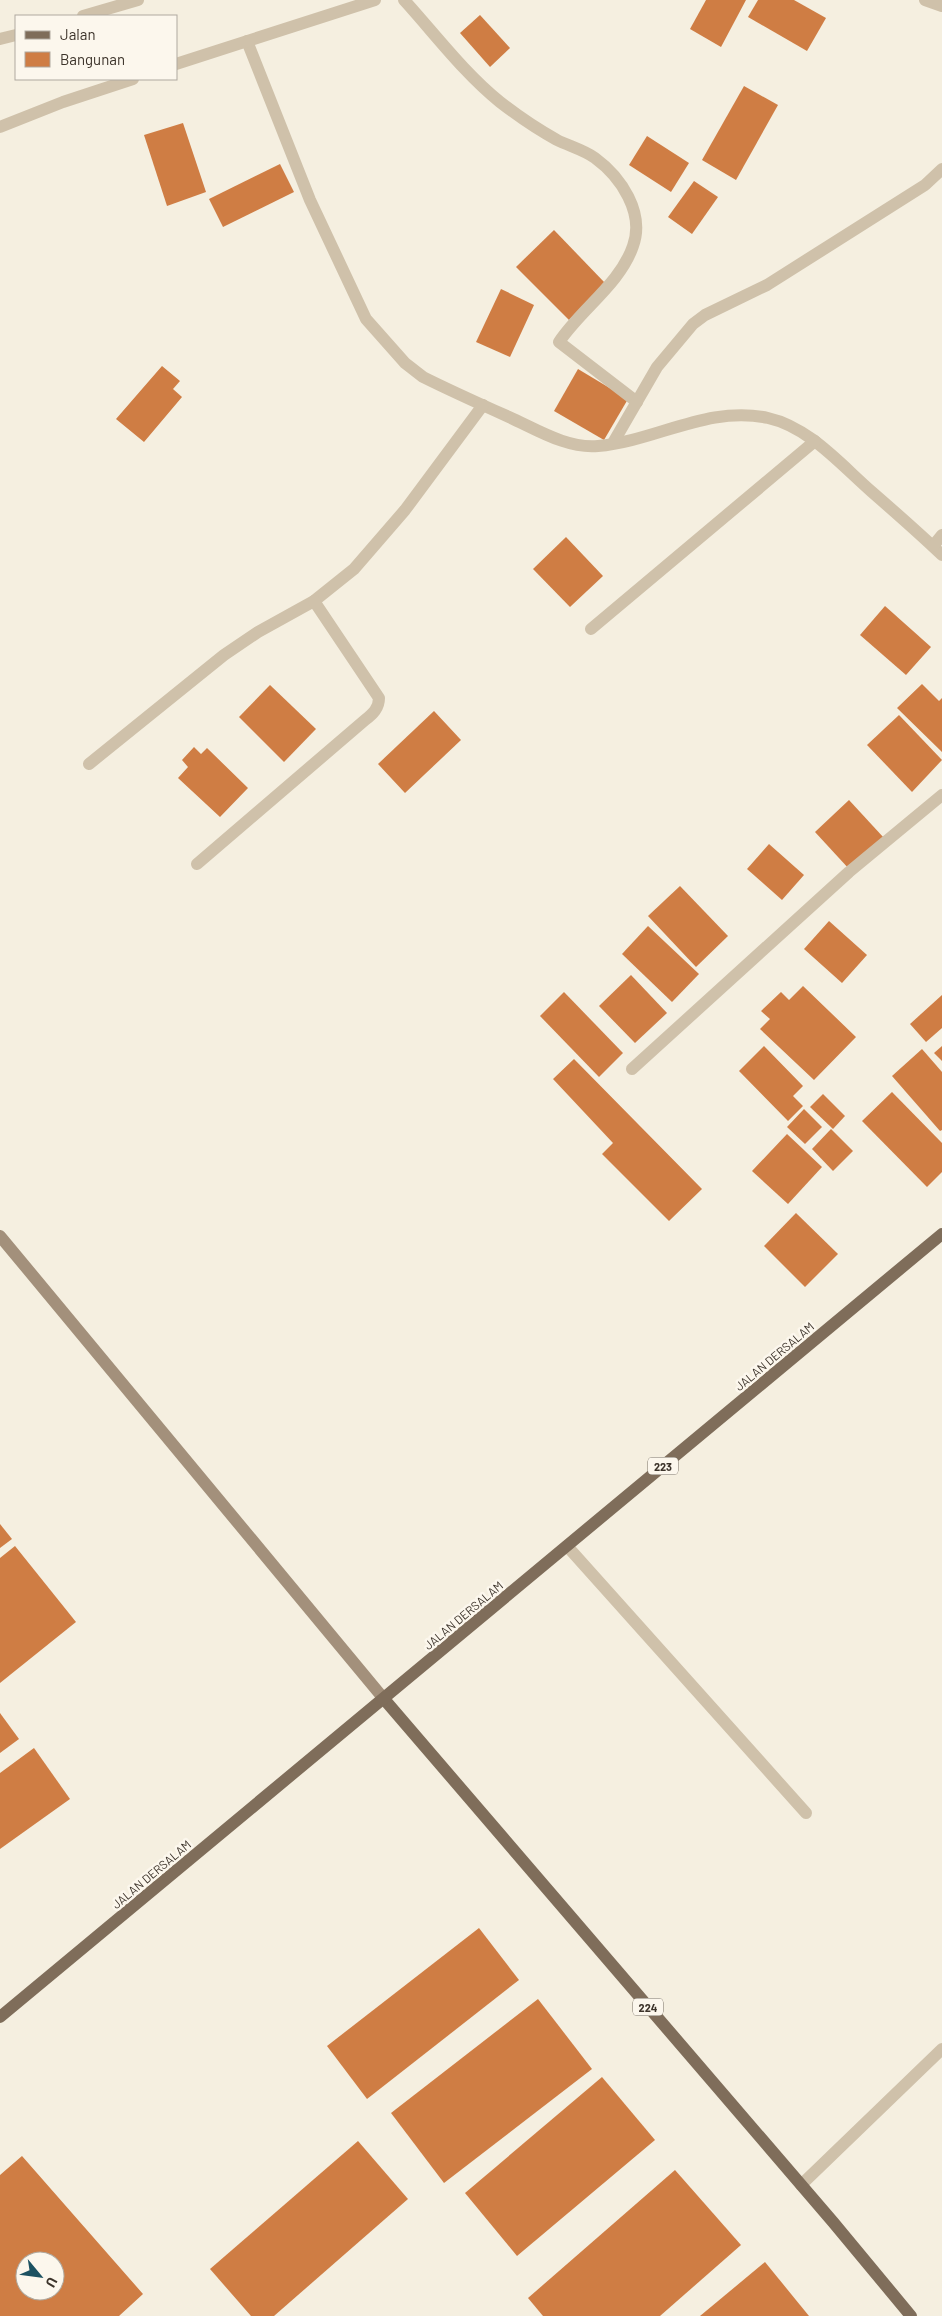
<svg xmlns="http://www.w3.org/2000/svg" width="942" height="2316" font-family="Barlow,sans-serif">
<rect width="100%" height="100%" fill="#f5efe0"/>
<g fill="#cf7d44" fill-rule="evenodd">
<path d="M706,0H746L721,47L690,29Z"/>
<path d="M758,0H794L826,18L807,51L748,17Z"/>
<path d="M480,15L510,48L490,67L460,33Z"/>
<path d="M744,86L778,105L736,180L702,160Z"/>
<path d="M183,123L206,192L167,206L144,135Z"/>
<path d="M647,136L689,163L671,192L629,165Z"/>
<path d="M280,164L294,192L223,227L209,199Z"/>
<path d="M694,181L718,197L692,234L668,217Z"/>
<path d="M554,230L605,283L569,320L516,267Z"/>
<path d="M501,289L534,305L510,357L476,342Z"/>
<path d="M162,366L180,381L173,389L182,397L144,442L116,419Z"/>
<path d="M578,369L628,399L604,440L554,411Z"/>
<path d="M566,537L603,576L570,607L533,569Z"/>
<path d="M885,606L931,647L906,675L860,635Z"/>
<path d="M922,684L939,701L942,698V752L897,708Z"/>
<path d="M270,685L316,729L284,762L239,717Z"/>
<path d="M434,711L461,740L405,793L378,764Z"/>
<path d="M899,715L942,760L912,792L867,745Z"/>
<path d="M194,747L201,754L207,748L248,788L220,817L178,778L188,767L182,760Z"/>
<path d="M849,800L884,838L850,870L815,832Z"/>
<path d="M769,844L804,875L782,900L747,869Z"/>
<path d="M680,886L728,936L696,967L648,916Z"/>
<path d="M829,921L867,955L842,983L804,949Z"/>
<path d="M648,926L699,974L672,1002L622,954Z"/>
<path d="M631,975L667,1013L635,1043L599,1006Z"/>
<path d="M803,986L856,1037L814,1080L760,1029L770,1019L761,1011L781,992L789,1000Z"/>
<path d="M564,992L623,1053L599,1077L540,1016Z"/>
<path d="M942,995V1028L926,1042L910,1024Z"/>
<path d="M764,1046L803,1086L793,1096L803,1106L788,1121L739,1071Z"/>
<path d="M942,1046V1061L934,1053Z"/>
<path d="M922,1049L942,1072V1130L940,1131L892,1076Z"/>
<path d="M574,1059L702,1189L669,1221L602,1154L613,1143L553,1079Z"/>
<path d="M892,1092L942,1143V1172L927,1187L862,1121Z"/>
<path d="M823,1094L845,1116L833,1129L810,1107Z"/>
<path d="M804,1109L822,1127L805,1144L787,1127Z"/>
<path d="M831,1129L853,1151L833,1171L812,1149Z"/>
<path d="M787,1134L822,1167L788,1204L752,1171Z"/>
<path d="M796,1213L838,1254L805,1287L764,1246Z"/>
<path d="M0,1524L12,1539L0,1548Z"/>
<path d="M15,1546L76,1622L0,1683V1558Z"/>
<path d="M0,1713L19,1739L0,1753Z"/>
<path d="M34,1748L70,1799L0,1849V1773Z"/>
<path d="M479,1928L519,1980L367,2099L327,2046Z"/>
<path d="M538,1999L592,2069L444,2183L391,2113Z"/>
<path d="M602,2077L655,2140L517,2256L465,2193Z"/>
<path d="M358,2141L408,2199L274,2316H251L210,2269Z"/>
<path d="M22,2156L143,2294L119,2316H0V2175ZM25,2261H55V2291H25Z"/>
<path d="M675,2170L741,2245L660,2316H543L528,2298Z"/>
<path d="M765,2262L809,2316H700Z"/>
</g>
<g fill="none" stroke-linecap="round" stroke-linejoin="round">
<g stroke="#cfc1aa" stroke-width="12">
<path d="M404,0C435,34 464,73 500,102C518,116 537,129 557,140C569,146 584,150 595,158C621,177 645,213 633,246C620,284 581,309 559,342L637,402"/>
<path d="M925,0L942,6"/>
<path d="M83,16L138,0"/>
<path d="M0,39L16,35"/>
<path d="M247,41L310,200L366,319L405,363L423,377C451,391 480,404 509,417C536,429 567,449 598,446C656,441 708,405 768,418C809,427 841,465 872,492C895,512 919,533 942,555"/>
<path d="M176,64L375,0"/>
<path d="M0,127L63,102L133,79"/>
<path d="M613,443L657,367L693,324L705,315L767,285L925,185L942,169"/>
<path d="M933,546L942,535"/>
<path d="M591,629L815,441"/>
<path d="M89,764L224,655L258,632L314,601L354,569L405,510L483,405"/>
<path d="M197,864L365,720C373,714 379,708 379,698L314,601"/>
<path d="M632,1069L849,872L942,795"/>
<path d="M567,1546L806,1813"/>
<path d="M801,2185L942,2049"/>
</g>
<path stroke="#a3907b" stroke-width="12" d="M0,1236L384,1699"/>
<g stroke="#7f6d5a" stroke-width="12">
<path d="M384,1699L833,2222L911,2316"/>
<path d="M0,2017L942,1234"/>
</g>
</g>
<g text-anchor="middle" dominant-baseline="central" stroke-width="5" stroke-linejoin="round" paint-order="stroke">
<g fill="#fcf7ed" stroke="#766e64" stroke-width="1">
<rect x="648" y="1457.5" width="30" height="17" rx="4"/>
<rect x="633" y="1998.5" width="30" height="17" rx="4"/>
</g>
<g font-size="11" font-weight="bold" fill="#3c332a">
<text x="663" y="1466">223</text>
<text x="648" y="2007">224</text>
</g>
<g font-size="12" fill="#3c332a" stroke="#fcf7ed">
<text transform="translate(774 1356) rotate(-40)">JALAN DERSALAM</text>
<text transform="translate(463 1615) rotate(-40)">JALAN DERSALAM</text>
<text transform="translate(151 1874) rotate(-40)">JALAN DERSALAM</text>
</g>
</g>
<rect x="15" y="15" width="162" height="65" fill="#fcf7ed" stroke="#afa99f"/>
<rect x="25" y="31" width="25" height="8" fill="#7f6d5a" stroke="#afa99f"/>
<text x="60" y="40" font-size="15" fill="#3c332a">Jalan</text>
<rect x="25" y="52" width="25" height="15" fill="#cf7d44" stroke="#afa99f"/>
<text x="60" y="65" font-size="15" fill="#3c332a">Bangunan</text>
<g transform="translate(40 2276) rotate(119)"><circle r="24" fill="#fcf7ed" stroke="#afa99f"/>
<path d="M0-4L9 19L0 12L-9 19Z" fill="#1c5161"/>
<text y="-8" font-size="14" font-weight="bold" text-anchor="middle" fill="#3c332a">U</text>
</g>
</svg>
